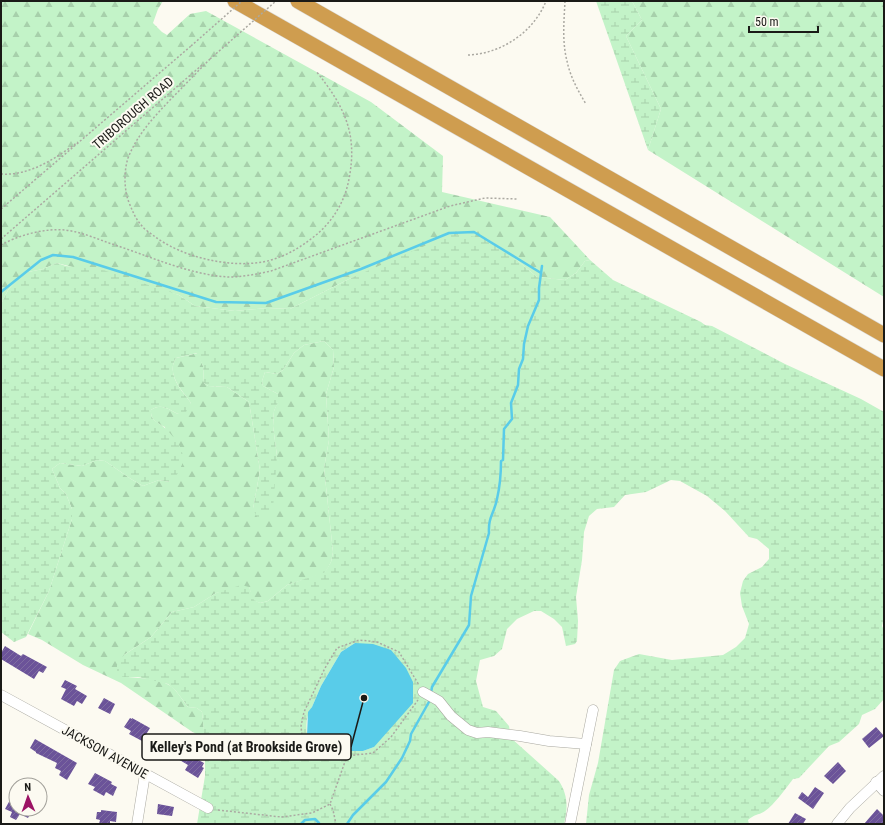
<svg xmlns="http://www.w3.org/2000/svg" width="885" height="825" font-family="'Roboto Condensed',sans-serif">
<defs>
<pattern id="forest-firs" width="22" height="20" patternUnits="userSpaceOnUse"><rect width="22" height="20" fill="#c3f3c8"/><path d="M5 1l3.5 6h-7zM16 11l3.5 6h-7z" fill="#a7d0ab"/></pattern>
<pattern id="wetland-marsh" width="20" height="14" patternUnits="userSpaceOnUse"><rect width="20" height="14" fill="#c3f3c8"/><path d="M1 5h8M5 5V1M11 12h8M15 12V8" fill="none" stroke="#a7d0ab"/></pattern>
<pattern id="building-hatch" width="6" height="6" patternUnits="userSpaceOnUse"><rect width="6" height="6" fill="#6b5399"/><path d="M-1 1l2-2M0 6l6-6M5 7l2-2" fill="none" stroke="#7f6da1"/></pattern>
</defs>
<rect width="100%" height="100%" fill="#fcfaf1"/>
<g fill="url(#forest-firs)">
<path d="M1,1H163L158,9L153,23L162,32L167,35L190,14L206,11L371,102L443,156L442,192L550,217L590,260L585,261L576,273L565,280L537,277L506,251L486,238L351,278L290,309L267,308L235,311L195,306L179,295L57,263L43,269L23,273L8,290L1,304Z"/>
<path d="M632,1H884V297L648,150L661,109L626,36L642,20Z"/>
<path d="M324,341L333,350L334,367L326,394L329,440L324,468L333,552L331,562L325,573L287,585L268,601L260,603L253,600L249,587L216,593L194,607L172,612L151,637L124,655L123,677C134,677 160,679 169,685C177,690 182,700 188,707L197,708L202,712L205,739L191,731L121,683L83,665L42,640L28,634L49,591L72,519V509L66,494L60,488L52,469L60,463L82,466L97,460L105,461L131,479L143,486L159,480L170,482L165,427C157,423 150,419 151,410C161,403 168,409 178,414L191,403C181,389 166,374 176,358L198,353L203,366L204,383L208,386L227,387L249,402L260,470L253,509L277,456L273,426L274,411L278,401V394L263,386L262,381L265,372L277,374L283,370L294,353L304,345Z"/>
</g>
<g fill="url(#wetland-marsh)" fill-rule="evenodd">
<path d="M596,1H632L642,20L626,36L661,109L648,150Z"/>
<path d="M452,234L486,238L506,251L537,277L565,280L576,273L585,261L590,260L613,280L701,322L705,325L712,326L785,364L861,399L884,412V617L882,626L884,630V699L875,709L862,715L859,724L839,742L829,746L799,778L793,779C786,788 774,805 765,811C759,815 754,814 748,820L749,824H586L589,795L598,763L614,670L620,661L639,654L672,660L723,655L736,647L745,638L749,624L742,606L740,593L743,581L748,574L762,567L769,559V549L757,539L749,537L725,511L707,496L680,481L671,480L646,492L625,495L614,507L597,509L589,516L584,532L582,560L576,597L578,621L577,641L575,644L566,646L562,627L554,619L541,611H534L517,619L507,629L502,649L494,656L480,660L476,681L483,707L496,711L509,726L511,738L559,781C568,795 568,808 564,824H197L205,776V743L202,712L197,708L188,707L176,691L168,684L138,677H123L117,673V665L124,655L151,637L172,612L194,607L216,593L241,585L249,587L254,600L260,603L268,601L287,585L325,572L331,562L333,552L324,468L329,440L326,394L334,367L333,350L324,341L304,345L294,353L283,370L277,374L265,372L262,381L263,386L278,394V402L274,411L273,426L277,456L273,509L267,518L259,521L253,509L260,470L249,402L227,387L208,386L204,383L203,366L197,353L176,358C166,374 181,390 191,403L186,412L178,414C168,409 161,403 151,410C150,421 159,422 166,429C176,439 188,453 181,467C178,474 175,478 170,482L159,480L143,486L131,479L105,461L97,460L82,466L60,463L52,469L60,488L66,494L72,509V519L49,591L26,637L14,642L1,632V304L8,290L23,273L43,269L57,263L66,266L103,270L179,295L195,306L235,311L267,308L290,309L351,278ZM355,643L374,747L363,751H348L307,735C306,726 306,715 312,707L321,686L341,652Z"/>
</g>
<path fill="#59cce9" d="M355,643L373,644L391,650L406,668L413,682V703L374,747L363,751H348L328,749L314,744L307,735L308,712L312,707L321,686L341,652Z"/>
<g fill="none" stroke-linecap="round" stroke-linejoin="round">
<g stroke="#59cce9" stroke-width="2.5">
<path d="M1,292L41,260L53,255L73,257L216,302L266,303L361,269L449,233L474,232L541,273"/>
<path d="M431,693L432,687L469,625L471,596L489,533C488,517 494,514 497,499C500,486 501,474 501,461L503,460L504,429L512,419L511,403L518,385L519,369L523,359L524,344L528,326L539,300V288L542,266"/>
<path d="M301,824L305,820L315,819L319,823L318,824"/>
<path d="M347,824L353,815L386,782L402,758L410,741L411,734L430,700"/>
</g>
</g>
<g fill="url(#building-hatch)">
<path d="M5,646L21,656L23,654L47,667L43,673L39,671L34,679L1,659V653Z"/>
<path d="M65,680L77,686L75,689L87,696L82,704L77,701L74,706L61,699L66,689L61,687Z"/>
<path d="M104,698L115,704L110,714L98,708Z"/>
<path d="M130,718L132,719V718L150,728L142,741L129,734L131,731L124,727Z"/>
<path d="M876,727L884,736L869,748L862,739Z"/>
<path d="M35,739L77,763L67,780L59,775L61,771L55,768L57,763L36,753V752L30,748Z"/>
<path d="M165,742L204,763L202,767L204,768L198,778L185,770L188,765L161,749Z"/>
<path d="M838,762L846,771L833,784L824,776Z"/>
<path d="M95,773L112,782L111,784L117,787L113,796L106,792L104,796L93,790L95,787L88,784Z"/>
<path d="M815,787L824,793L813,809L798,798L802,792L808,797Z"/>
<path d="M10,800L16,803V809H27L32,811L28,818L20,814L16,820L10,817L12,812L5,809Z"/>
<path d="M158,804L174,807L172,816L157,814Z"/>
<path d="M877,809L884,816V824H864Z"/>
<path d="M101,810L117,812L116,822L110,821V824H99L100,820L96,819L97,812H101Z"/>
<path d="M795,813L806,819L803,824H788Z"/>
</g>
<g fill="none" stroke-linecap="round" stroke-linejoin="round">
<defs>
<g id="minor">
<path d="M423,692L439,701L451,716L468,730L477,733L488,732L520,736L549,741L586,744"/>
<path d="M1,695L208,808"/>
<path d="M876,782L884,791"/>
<path d="M137,824L145,774"/>
<path d="M570,824L593,710"/>
<path d="M837,824L850,808L884,776"/>
</g>
<g id="highway">
<path d="M235,1L884,369"/>
<path d="M298,1L884,335"/>
</g>
</defs>
<use href="#minor" stroke="#a9a8a0" stroke-width="11"/>
<use href="#highway" stroke="#dadada" stroke-width="16"/>
<g stroke="#aba9a2" stroke-width="1.5" stroke-dasharray="2 2" stroke-linecap="butt">
<path d="M565,1C564,21 562,42 567,61C570,76 578,91 586,104"/>
<path d="M468,55C501,54 534,32 546,1"/>
<path d="M210,59C197,72 184,86 170,100C153,118 137,135 128,158C124,171 124,187 128,200C132,210 135,218 142,226C145,230 150,233 154,236C182,257 228,268 263,262C283,258 300,248 316,235C333,221 345,201 349,179C358,133 344,106 316,71"/>
<path d="M1,174C30,176 56,158 78,142"/>
<path d="M1,209L191,46"/>
<path d="M1,239L202,65"/>
<path d="M1,245C19,235 45,228 65,230C81,232 95,238 109,243C147,255 189,275 229,277C243,277 257,274 271,271L450,206L485,198L517,199"/>
<path d="M347,756L335,754L312,746L302,736L301,726L304,712L325,668L337,648L359,640L377,642L399,652L419,685"/>
<path d="M330,804L333,810L336,824"/>
<path d="M218,810L281,817L312,813L330,804L347,756L373,753L391,737L418,700"/>
</g>
<use href="#minor" stroke="#fff" stroke-width="10"/>
<use href="#highway" stroke="#cf9d4f" stroke-width="15"/>
<g stroke="#aba9a2" stroke-width="1.5" stroke-dasharray="2 2" stroke-linecap="butt">
<path d="M191,46L242,1"/>
<path d="M210,59L276,1"/>
</g>
</g>
<g text-anchor="middle" dominant-baseline="central" stroke-width="4" stroke-linejoin="round" paint-order="stroke">
<g font-size="13" fill="#1a1a17" stroke="#fcfaf1">
<text transform="translate(133 113) rotate(-41)">TRIBOROUGH ROAD</text>
<text transform="translate(105 752) rotate(29)">JACKSON AVENUE</text>
</g>
</g>
<path fill="none" stroke="#1a1a17" stroke-width="1.5" d="M364 698L351 747"/>
<circle fill="#1a1a17" stroke="#fcfaf1" stroke-width="1.5" cx="364" cy="698" r="4"/>
<rect fill="#fcfaf1" stroke="#1a1a17" stroke-width="1.5" x="142" y="734" width="209" height="26" rx="4"/>
<g font-size="14" text-anchor="middle" font-weight="bold" fill="#1a1a17">
<text x="246" y="752">Kelley's Pond (at Brookside Grove)</text>
</g>
<rect width="885" height="825" fill="none" stroke="#1a1a17" stroke-width="4"/>
<g transform="translate(28 797) rotate(358)"><circle r="19" fill="#fcfaf1" stroke="#a2a09a"/>
<path d="M0-3L7 15L0 10L-7 15Z" fill="#9c1364"/>
<text y="-6" font-size="11" font-weight="bold" text-anchor="middle" fill="#1a1a17">N</text>
</g>
<path d="M749 26v6h69v-6" fill="none" stroke="#1a1a17" stroke-width="2"/>
<text x="755" y="26" font-size="12" fill="#1a1a17" stroke="#fcfaf1" stroke-width="3" paint-order="stroke">50 m</text>
</svg>
